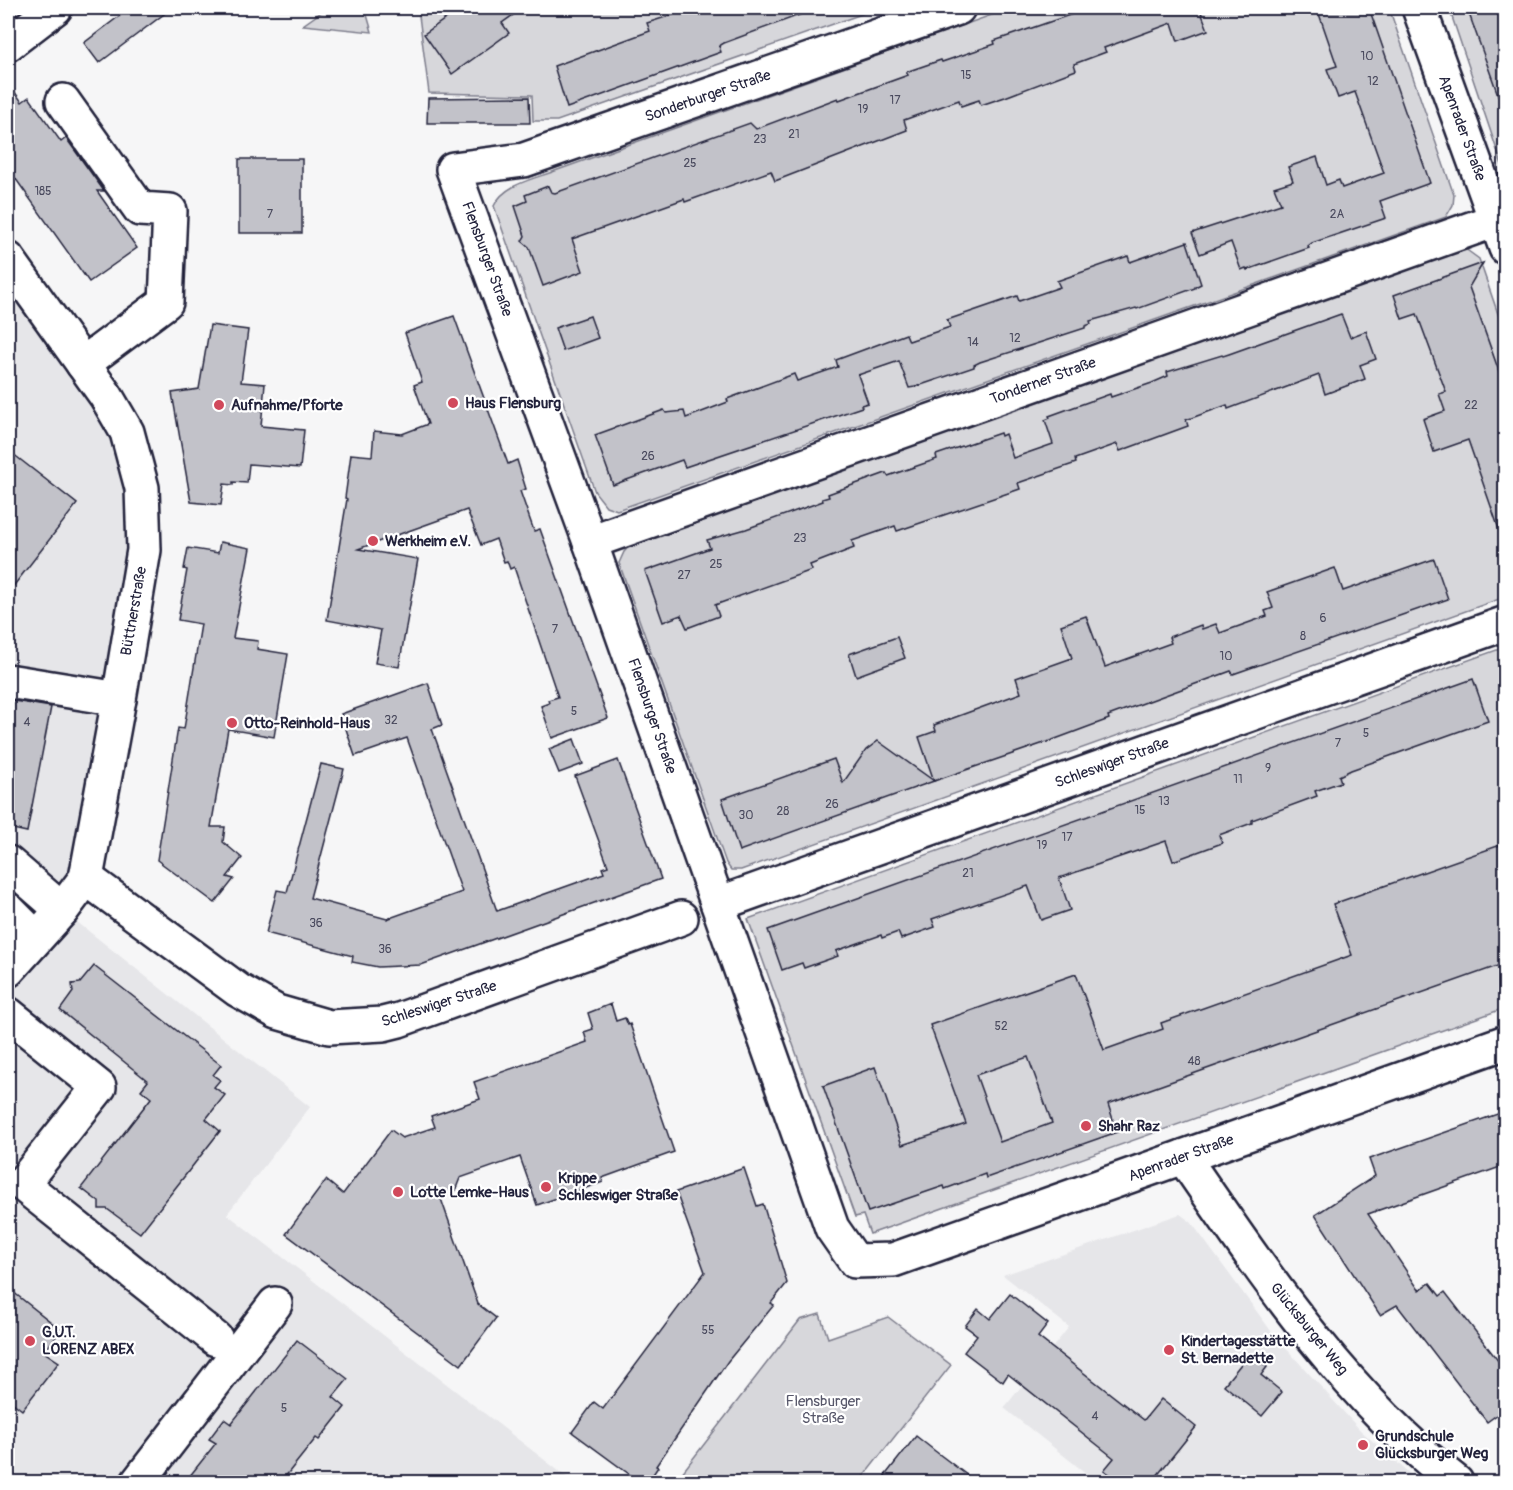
<svg xmlns="http://www.w3.org/2000/svg" width="1513" height="1490" font-family="Pangolin,sans-serif">
<rect width="100%" height="100%" fill="#f6f6f7"/>
<filter id="ink" filterUnits="userSpaceOnUse"><feTurbulence type="fractalNoise" baseFrequency=".0167" numOctaves="2"/><feDisplacementMap in="SourceGraphic" scale="12" xChannelSelector="R" yChannelSelector="G"/><feConvolveMatrix kernelMatrix="1 2 1 2 8 2 1 2 1" color-interpolation-filters="sRGB"/></filter>
<g filter="url(#ink)">
<g fill="#e6e6e9">
<path d="M8,260L106,396L144,550L62,910L310,1107L227,1214L573,1482H8Z"/>
<path d="M1180,1214L1191,1222L1274,1335L1360,1430L1419,1482H1097L1004,1408L1069,1327L1003,1275Z"/>
</g>
<g fill="#d7d7db" stroke="#7c7c8b" stroke-width="1.5">
<path d="M327,8H365L372,32L303,25Z"/>
<path d="M418,8H879L557,121H533L532,95L429,93Z"/>
<path d="M1011,8H1389L1454,195L1453,205L1446,217L617,510L606,506L595,492L494,206C504,184 534,179 555,171Z"/>
<path d="M1449,8H1505V174Z"/>
<path d="M1464,248L1479,259L1505,334V597L741,870H731L726,863L619,563L624,552L632,543Z"/>
<path d="M1505,647V1008L870,1234L863,1215L855,1217L748,919Z"/>
<path d="M820,1314L828,1338L888,1317L951,1365L859,1482H675L800,1320Z"/>
</g>
<g fill="#c2c2c9" stroke="#22223b" stroke-width="1.5" fill-rule="evenodd">
<path d="M130,8H172L99,63L84,43Z"/>
<path d="M441,8H523L502,23L509,33L452,74L424,34L448,17Z"/>
<path d="M694,8H813V10L724,43L719,46L721,52L567,108L554,66L650,31L647,23Z"/>
<path d="M1090,8H1206V11L1201,12L1208,30L1178,41L1172,23L1104,48L1106,52L1074,64L1076,70L1005,97L981,105L979,100L961,106L959,100L904,120L907,130L775,181L771,171L685,202L684,199L572,239L583,271L543,286L529,247L522,241L525,236L515,206L527,201L525,195L548,186L551,192L555,193L750,123L756,129L838,98L839,100L908,75L906,72L941,60L942,62L995,44L994,41Z"/>
<path d="M1317,8H1369L1430,183L1380,201L1386,218L1312,243L1308,246L1309,248L1247,270L1246,268L1241,270L1231,242L1200,254L1192,233L1281,204L1274,187L1293,181L1288,167L1317,157L1326,185L1339,180L1342,188L1384,173L1355,92L1338,98L1327,69L1337,66Z"/>
<path d="M1467,8H1506V106H1502Z"/>
<path d="M8,83L22,102L29,97L61,142L66,138L104,191H97L137,248L89,282L8,168Z"/>
<path d="M529,97L530,123H427L428,98Z"/>
<rect x="239" y="159" width="63" height="74"/>
<path d="M1187,242L1201,284L1195,287V288L1137,309L1136,308L1090,321L1091,324L1085,326V328L980,362L974,365V367L915,387L909,388L899,361L858,375L868,403L861,405L862,407L685,467L682,460L613,485L595,435L664,410L666,413L684,411L686,418L728,402L727,399L794,374L797,381L838,367L836,360L906,334L909,341L950,327L947,320L1017,296L1019,301L1060,287L1057,281L1128,256L1130,262Z"/>
<path d="M1483,263L1469,287L1506,391V537L1502,538L1468,440L1434,452L1423,419L1445,411L1439,394L1446,392L1417,314L1402,319L1394,295Z"/>
<path d="M1341,314L1350,337L1366,331L1376,359L1360,365L1365,379L1325,394L1319,375L1228,409L1227,405L1186,420L1188,426L1120,451L1117,444L1075,459L1076,463L1018,483L1020,489L897,531L895,526L852,541L854,548L810,565L812,570L715,605L719,616L687,628L681,615L663,622L645,571L710,548L707,540L746,529L823,501L822,499L829,497L828,494L886,473L888,476L937,459L936,455L1000,433L1001,436L1005,434L1013,458L1053,444L1045,420L1050,418L1049,416L1110,394L1111,397L1152,383L1168,376L1167,372L1222,355L1223,356L1229,354Z"/>
<path d="M454,316L508,464L517,460L526,489L520,491L534,531L540,529L608,718L552,738L541,706L549,703L548,700L558,697L514,567L510,569L507,561L504,562L496,539L481,545L467,510L358,549L418,559L399,667L375,663L381,630L327,620L347,499L345,498L351,454L372,456L374,431L402,434L428,424L414,385L422,382L405,333Z"/>
<path d="M590,316L598,338L563,351L555,328Z"/>
<path d="M210,325L248,330L241,382L265,384L261,426L304,430L300,468L249,464L247,483L233,482V485L224,484L221,505L191,502L172,393L199,389Z"/>
<path d="M8,450L77,504L8,593Z"/>
<path d="M220,542L250,548L233,638L258,641L257,649L288,654L274,737L228,729L211,827H225L223,842L242,858L227,877L234,879L215,903L157,860L178,728L184,729L201,624L178,620L187,570L184,569L188,548L218,553Z"/>
<path d="M1434,559L1448,599L1233,674L1231,671L1108,716L1109,719L1050,741L934,781L919,737L936,731L934,725L1021,693L1016,678L1072,658L1061,625L1086,616L1105,667L1171,643L1169,637L1201,625L1202,629L1216,624L1220,633L1267,616L1265,611L1273,608L1267,592L1335,568L1343,591Z"/>
<path d="M897,637L905,658L856,676L849,654Z"/>
<path d="M1473,679L1488,721L1351,770L1339,776L1341,782L1315,791L1317,796L1252,820V823L1219,835L1222,843L1173,861L1166,841L1059,878L1070,910L1041,920L1028,886L932,919L935,927L901,939L898,932L882,938L881,935L836,951L838,956L818,963L804,968L802,963L782,970L768,930Z"/>
<path d="M428,683L442,725L432,729L497,911L604,873L602,868L608,866L575,776L618,760L661,879L421,965L378,967L352,962L353,956L266,933L277,890L287,892L321,764L344,769L310,898L387,919L462,892L407,738L355,756L341,714Z"/>
<path d="M8,700L51,707L27,832L8,828Z"/>
<path d="M574,739L583,764L559,773L549,749Z"/>
<path d="M878,741L934,781L739,851L722,799L834,759L843,783L866,750Z"/>
<path d="M1506,843V963L1108,1104L1117,1132L986,1178L985,1174L945,1189L944,1186L868,1212L823,1086L875,1067L902,1145L966,1124L930,1025L1076,974L1104,1050L1163,1029L1161,1023L1352,955L1333,904ZM1028,1057L1052,1123L1000,1142L976,1075Z"/>
<path d="M94,966L221,1065L213,1075L220,1080L214,1087L225,1095L206,1119L220,1131L140,1233L107,1209H99V1202L81,1188L151,1098L141,1090L148,1081L60,1010L73,992L72,984L80,983Z"/>
<path d="M611,1004L616,1021L625,1018L628,1025L630,1024L674,1152L602,1178L603,1182L537,1205L520,1157L460,1178L455,1191L440,1196L478,1304L496,1318L461,1365L286,1234L326,1180L343,1194L391,1130L402,1138L435,1127L431,1116L480,1099L474,1082L587,1042L584,1032L593,1029L588,1013Z"/>
<path d="M1506,1111V1165L1368,1214L1419,1290L1430,1283L1440,1296L1445,1292L1506,1371V1408L1487,1422L1397,1305L1380,1315L1315,1215L1375,1176L1369,1159Z"/>
<path d="M744,1168L757,1206L763,1204L787,1283L771,1303L774,1305L728,1361L656,1466L658,1467L648,1482H640L572,1432L594,1402L603,1409L705,1272L676,1192Z"/>
<path d="M8,1288L61,1330L44,1352L59,1362L22,1410L8,1399Z"/>
<path d="M1010,1294L1048,1324L1038,1337L1144,1420L1161,1399L1196,1427L1152,1482H1120L1104,1470L1114,1458L1008,1374L1003,1382L964,1352L977,1335L965,1326L978,1309L990,1319Z"/>
<path d="M297,1340L348,1379L333,1397L345,1407L319,1440L316,1438L281,1482H185L216,1443L209,1439L224,1419L231,1424Z"/>
<path d="M1250,1353L1267,1367L1261,1375L1282,1392L1262,1416L1224,1385Z"/>
<path d="M916,1436L935,1451L976,1482H880Z"/>
</g>
<g fill="none" stroke-linecap="round" stroke-linejoin="round">
<defs>
<g id="minor">
<path d="M958,8L524,160L453,169L590,542L832,1228L855,1261L893,1260L1506,1042"/>
<path d="M1419,8L1506,248"/>
<path d="M63,101L140,209L170,211L166,302L83,364"/>
<path d="M8,259L106,396L127,432L142,488L144,550L119,699L86,878L62,910L8,970"/>
<path d="M590,542L1496,220"/>
<path d="M8,681L119,699"/>
<path d="M8,863L62,910"/>
<path d="M86,878L238,990L277,1012L329,1027L383,1024L399,1020L681,918"/>
<path d="M718,904L1506,623"/>
<path d="M8,910L36,938"/>
<path d="M8,1014L99,1087L22,1184L216,1339"/>
<path d="M1183,1157C1263,1273 1344,1395 1456,1482"/>
<path d="M138,1482L275,1304"/>
</g>
<path id="major" d="M8,44L55,8"/>
</defs>
<use href="#minor" stroke="#22223b" stroke-width="38"/>
<use href="#major" stroke="#22223b" stroke-width="38"/>
<use href="#minor" stroke="#fff" stroke-width="33"/>
<use href="#major" stroke="#fff" stroke-width="33"/>
</g>
</g>
<g fill="#d1495b" stroke="#fff" stroke-width="2">
<circle cx="453" cy="403" r="6"/>
<circle cx="219" cy="405" r="6"/>
<circle cx="373" cy="541" r="6"/>
<circle cx="232" cy="723" r="6"/>
<circle cx="1086" cy="1126" r="6"/>
<circle cx="546" cy="1187" r="6"/>
<circle cx="398" cy="1192" r="6"/>
<circle cx="30" cy="1341" r="6"/>
<circle cx="1169" cy="1350" r="6"/>
<circle cx="1363" cy="1445" r="6"/>
</g>
<g text-anchor="middle" dominant-baseline="central" stroke-width="4.5" stroke-linejoin="round" paint-order="stroke">
<g font-size="12" fill="#4a4a5e">
<text x="1367" y="56">10</text>
<text x="966" y="75">15</text>
<text x="1373" y="81">12</text>
<text x="895" y="100">17</text>
<text x="863" y="109">19</text>
<text x="794" y="134">21</text>
<text x="760" y="139">23</text>
<text x="690" y="163">25</text>
<text x="43" y="191">185</text>
<text x="270" y="214">7</text>
<text x="1337" y="214">2A</text>
<text x="1015" y="338">12</text>
<text x="973" y="342">14</text>
<text x="1471" y="405">22</text>
<text x="648" y="456">26</text>
<text x="800" y="538">23</text>
<text x="716" y="564">25</text>
<text x="684" y="575">27</text>
<text x="1323" y="618">6</text>
<text x="555" y="629">7</text>
<text x="1303" y="636">8</text>
<text x="1226" y="656">10</text>
<text x="574" y="711">5</text>
<text x="391" y="720">32</text>
<text x="27" y="722">4</text>
<text x="1366" y="733">5</text>
<text x="1338" y="743">7</text>
<text x="1268" y="768">9</text>
<text x="1238" y="779">11</text>
<text x="1164" y="801">13</text>
<text x="832" y="804">26</text>
<text x="1140" y="810">15</text>
<text x="783" y="811">28</text>
<text x="746" y="815">30</text>
<text x="1067" y="837">17</text>
<text x="1042" y="845">19</text>
<text x="968" y="873">21</text>
<text x="316" y="923">36</text>
<text x="385" y="949">36</text>
<text x="1001" y="1026">52</text>
<text x="1194" y="1061">48</text>
<text x="708" y="1330">55</text>
<text x="284" y="1408">5</text>
<text x="1095" y="1416">4</text>
</g>
<g font-size="15" fill="#22223b" stroke="#fff">
<text transform="translate(708 96) rotate(-19)">Sonderburger Straße</text>
<text transform="translate(1462 128) rotate(70)">Apenrader Straße</text>
<text transform="translate(487 259) rotate(70)">Flensburger Straße</text>
<text transform="translate(1043 381) rotate(-20)">Tonderner Straße</text>
<text transform="translate(134 611) rotate(-80)">Büttnerstraße</text>
<text transform="translate(652 716) rotate(71)">Flensburger Straße</text>
<text transform="translate(1112 763) rotate(-20)">Schleswiger Straße</text>
<text transform="translate(439 1004) rotate(-18)">Schleswiger Straße</text>
<text transform="translate(1181 1158) rotate(-20)">Apenrader Straße</text>
<text transform="translate(1309 1329) rotate(51)">Glücksburger Weg</text>
</g>
<g font-size="15" font-weight="bold" fill="#22223b" stroke="#fff" text-anchor="start">
<text x="465" y="403">Haus Flensburg</text>
<text x="231" y="405">Aufnahme/Pforte</text>
<text x="385" y="541">Werkheim e.V.</text>
<text x="244" y="723">Otto-Reinhold-Haus</text>
<text x="1098" y="1126">Shahr Raz</text>
<text x="558" y="1178">Krippe<tspan x="558" dy="17">Schleswiger Straße</tspan></text>
<text x="410" y="1192">Lotte Lemke-Haus</text>
<text x="42" y="1332">G.U.T.<tspan x="42" dy="17">LORENZ ABEX</tspan></text>
<text x="1181" y="1341">Kindertagesstätte<tspan x="1181" dy="17">St. Bernadette</tspan></text>
<text x="1375" y="1436">Grundschule<tspan x="1375" dy="17">Glücksburger Weg</tspan></text>
</g>
<g font-size="15" fill="#58586b" stroke="#fff">
<text x="823" y="1401">Flensburger<tspan x="823" dy="17">Straße</tspan></text>
</g>
</g>
<rect width="1513" height="1490" fill="none" stroke="#fff" stroke-width="30"/>
<rect x="15" y="15" width="1483" height="1460" fill="none" stroke="#22223b" stroke-width="2" filter="url(#ink)"/>
</svg>
